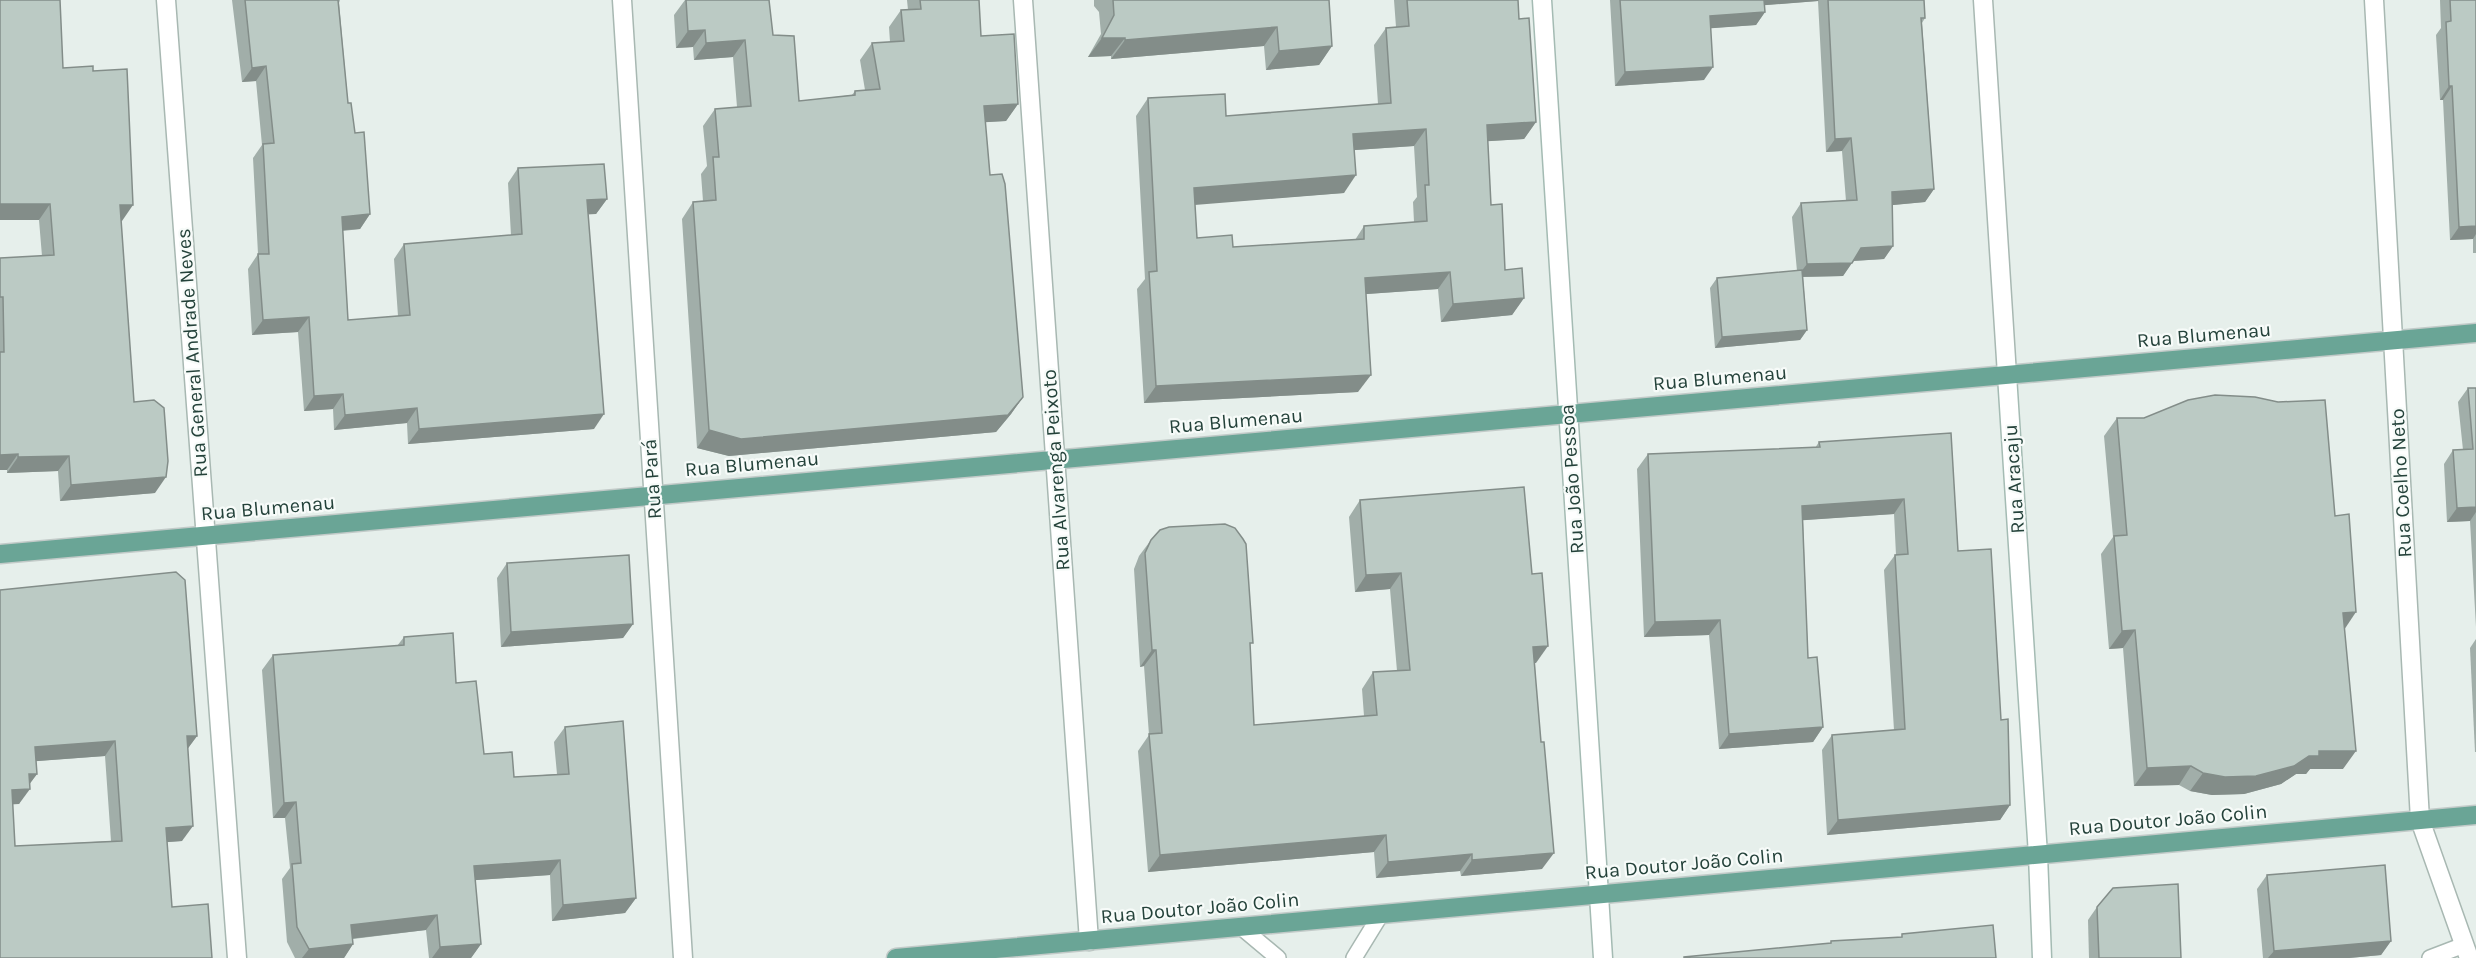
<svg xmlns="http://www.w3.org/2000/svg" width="2476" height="958" font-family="Karla,sans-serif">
<rect width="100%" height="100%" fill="#e6efeb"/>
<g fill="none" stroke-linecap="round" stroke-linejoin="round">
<defs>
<g id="lane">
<path d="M1241,927L1278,958"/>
<path d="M1354,958L1381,914"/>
<path d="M2430,958L2464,945"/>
</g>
<g id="street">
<path d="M166,0L237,958"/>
<path d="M622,0L683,958"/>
<path d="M1023,0L1089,941"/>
<path d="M1983,0L2007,375"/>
<path d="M2374,0L2420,820L2469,958"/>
</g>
<g id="secondary">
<path d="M1542,0L1603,958"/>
<path d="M2007,375L2038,855L2042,958"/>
</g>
<g id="primary">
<path d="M0,554L2476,333"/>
<path d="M896,958L2476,815"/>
</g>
</defs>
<use href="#lane" stroke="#a8b8b2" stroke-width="18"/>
<use href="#street" stroke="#a8b8b2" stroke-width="21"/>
<use href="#secondary" stroke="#a4bbb3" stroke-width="21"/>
<use href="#primary" stroke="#c2cac8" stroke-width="21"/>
<use href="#lane" stroke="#fff" stroke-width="15"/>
<use href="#street" stroke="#fff" stroke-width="18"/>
<use href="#secondary" stroke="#fff" stroke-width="18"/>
<use href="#primary" stroke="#6aa596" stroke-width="18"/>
</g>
<g fill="#a1aea9" fill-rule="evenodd">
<path d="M232,0H340L339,3L348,103L370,214L360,229L343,231L348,320L398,316L394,259L404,244L511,235L508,183L518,168L607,199L596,214H588L594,429L408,444L407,423L334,430L333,409L304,411L298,332L252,335L248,269L258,254L253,158L262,145L256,81L242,82Z"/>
<path d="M685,0H769L773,35L799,101L852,95L855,91L865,90L860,60L872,43L890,42L889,27L901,10H908L907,0H979L981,36L1018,104L1006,121L985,122L990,175L1023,397L1011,414L996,432L729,456L697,448L682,219L693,202L703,201L701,174L707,166L703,126L715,109L737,107L733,57L694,60L693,47L676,48L674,15Z"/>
<path d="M1094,0H1329L1332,46L1319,65L1266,70L1264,46L1111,59V56L1088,57L1101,34L1099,12L1094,6Z"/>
<path d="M1394,0H1518L1519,19L1536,122L1524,139L1488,141L1491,205L1505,270L1524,298L1512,315L1441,322L1438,289L1366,294L1358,392L1144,403L1137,289L1145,279L1136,116L1148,98L1226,116L1378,104L1374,45L1386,28L1396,27ZM1414,146L1417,197L1413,202L1414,222L1364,226L1355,240L1233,247L1197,238L1195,204L1344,193L1355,150Z"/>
<path d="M1610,0H1924L1925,18L1922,23L1934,189L1925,202L1892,205L1893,246L1884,259L1853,261L1843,276L1803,277L1807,330L1800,340L1715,348L1710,288L1717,278L1797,271L1792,217L1801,203L1846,201L1842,151L1826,152L1818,1L1764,5L1765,12L1756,25L1711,28L1704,80L1615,86Z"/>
<path d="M2440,0H2476V253H2473V239L2450,240L2443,100H2440L2436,35L2441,28Z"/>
<path d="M63,68L93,71L122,221H121L134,402L155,493L60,501L58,471L7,473V470H0V258L42,256L39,220Z"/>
<path d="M2468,388H2476V627L2470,521L2447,522L2444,464L2453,450H2463L2458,402Z"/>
<path d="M2117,418L2345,628L2343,769H2310L2306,774H2296L2281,784L2244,794L2212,795L2190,791L2179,785L2134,786L2123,648L2109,649L2101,554L2113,537L2104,436Z"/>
<path d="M1951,433L1958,551L2001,720L2010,805L2000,820L1827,835L1822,750L1832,735L1894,730L1884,570L1895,555H1896L1894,514L1803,520L1808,658L1823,727L1813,742L1719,749L1709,635L1644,637L1637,469L1648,454L1815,448L1819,442Z"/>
<path d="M1360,500L1536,663H1535L1542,869L1461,876L1460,871L1376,878L1374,852L1148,872L1138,751L1149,735L1144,666L1140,667L1134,569L1139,556L1151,540L1250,647L1254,725L1364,716L1362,689L1373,672L1397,671L1390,589L1355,592L1349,517Z"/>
<path d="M507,563L633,624L623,638L501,647L497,578Z"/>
<path d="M0,590L197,736L188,748L182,841L167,842L172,907L0,958ZM105,756L111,841L15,846L12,804H19L29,784L37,774L36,761Z"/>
<path d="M404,637L456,683L484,754L514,777L557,774L554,742L565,727L636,898L625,913L552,921L550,875L475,880L481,944L471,958H429L426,930L353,939V944L344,958H295L287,942L282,879L290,868L285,818H273L262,670L273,655L397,646Z"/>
<path d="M2476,639V752H2475L2470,648Z"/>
<path d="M2267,875L2391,941L2381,955L2349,958H2263L2257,889Z"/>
<path d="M2097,907L2181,958H2089L2088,920Z"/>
</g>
<g fill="#838d89">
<path d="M1758,0H1819L1818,1L1754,6Z"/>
<path d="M1765,12L1756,25L1701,29L1710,16Z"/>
<path d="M1277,27L1264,46L1111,59L1125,40Z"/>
<path d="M705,30L693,47L676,48L688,31Z"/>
<path d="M1102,38H1125L1111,56L1088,57Z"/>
<path d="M745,40L733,57L694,60L706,43Z"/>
<path d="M1332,46L1319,65L1266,70L1279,51Z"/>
<path d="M266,66L256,81L242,82L252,68Z"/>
<path d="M1713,67L1704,80L1615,86L1625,72Z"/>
<path d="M2449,86H2452L2443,100H2440Z"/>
<path d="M1018,104L1006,121L972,123L984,106Z"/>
<path d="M1536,122L1524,139L1475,142L1487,125Z"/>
<path d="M1426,129L1414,146L1341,151L1353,134Z"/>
<path d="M1851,138L1842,151L1826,152L1835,139Z"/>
<path d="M1356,175L1344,193L1182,206L1194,188Z"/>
<path d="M1934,189L1925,202L1883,206L1892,192Z"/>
<path d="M607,199L596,214L577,215L587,200Z"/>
<path d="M0,204H50L39,220H0Z"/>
<path d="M120,205H133L122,221H109Z"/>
<path d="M370,214L360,229L332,231L342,217Z"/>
<path d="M2476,226V234L2473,239L2450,240L2459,227Z"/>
<path d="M1893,246L1884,259L1852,261L1861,248Z"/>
<path d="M1852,263L1843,276L1797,277L1807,264Z"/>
<path d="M1450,272L1438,289L1353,295L1365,278Z"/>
<path d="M1524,298L1512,315L1441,322L1453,304Z"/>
<path d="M309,317L298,332L252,335L263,320Z"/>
<path d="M1807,330L1800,340L1715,348L1722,337Z"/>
<path d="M1371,375L1358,392L1144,403L1156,386Z"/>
<path d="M343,394L333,409L304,411L314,396Z"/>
<path d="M1023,397L1011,414L996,432L729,456L697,448L709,430Z"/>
<path d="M417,408L407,423L334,430L345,415Z"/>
<path d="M604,414L594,429L408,444L419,429Z"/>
<path d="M18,454L7,470H0V455Z"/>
<path d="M69,456L58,471L7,473L18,457Z"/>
<path d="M166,477L155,493L60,501L71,485Z"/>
<path d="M1904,499L1894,514L1792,521L1802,506Z"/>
<path d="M2476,507V512L2470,521L2447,522L2457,508Z"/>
<path d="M1401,573L1390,589L1355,592L1366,575Z"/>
<path d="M2356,612L2344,630L2343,613Z"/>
<path d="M1720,620L1709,635L1644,637L1655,622Z"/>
<path d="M633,624L623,638L501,647L511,632Z"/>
<path d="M2135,630L2123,648L2109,649L2122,631Z"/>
<path d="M1548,646L1536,663L1522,664L1533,647Z"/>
<path d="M1152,650H1156L1144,666L1140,667Z"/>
<path d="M1823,727L1813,742L1719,749L1729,734Z"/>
<path d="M187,736H197L186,751Z"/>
<path d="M115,741L105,756L25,762L35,747Z"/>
<path d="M2319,751H2356L2343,769H2310L2306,774H2296L2281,784L2244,794L2212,795L2190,791L2203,773L2309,756Z"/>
<path d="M2191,766L2179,785L2134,786L2147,768Z"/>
<path d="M29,774H37L26,789Z"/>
<path d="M30,789L19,804L1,805L12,790Z"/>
<path d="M296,802L285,818H273L284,803Z"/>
<path d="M2010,805L2000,820L1827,835L1838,820Z"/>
<path d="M193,826L182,841L155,843L166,828Z"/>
<path d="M1386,835L1374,852L1148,872L1160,855Z"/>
<path d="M1554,853L1542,869L1461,876L1472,860Z"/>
<path d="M1472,854L1460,871L1376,878L1388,862Z"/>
<path d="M560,860L550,875L463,881L474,866Z"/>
<path d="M636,898L625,913L552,921L563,905Z"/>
<path d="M437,915L426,930L340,940L351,925Z"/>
<path d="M2391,941L2381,955L2349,958H2268L2274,951Z"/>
<path d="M353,944L344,958H302L309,949Z"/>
<path d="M481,944L471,958H432L440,947Z"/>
</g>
<g fill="#bbcac4" stroke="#838d89" stroke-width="1.5" fill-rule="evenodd">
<path d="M0,0H60L63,68L93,66V71L127,69L133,205H120L134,402L154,400L164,408L168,461L166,477L71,485L69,456L18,457V454L0,455V352H4L3,297H0V258L54,255L50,204H0Z"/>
<path d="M245,0H338L348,103H351L355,133L364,132L370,214L342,217L348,320L410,315L404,244L522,234L518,168L604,164L607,199L587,200L604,414L419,429L417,408L345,415L343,394L314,396L309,317L263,320L258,254H269L263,144L274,143L266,66L252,68Z"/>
<path d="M686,0H769L773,35L794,36L799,101L855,95V91L880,89L872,43L904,41L901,10L921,9L920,0H979L981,36L1014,34L1018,104L984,106L990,175L1002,174L1005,184L1023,397L1008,415L741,439L709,430L693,202L716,200L713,157H719L715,109L751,106L745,40L706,43L705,30L688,31Z"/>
<path d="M1113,0H1329L1332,46L1279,51L1277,27L1125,40V38H1102L1114,15Z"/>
<path d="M1407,0H1518L1519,19L1529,18L1536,122L1487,125L1491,205L1502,204L1505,270L1522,268L1524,298L1453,304L1450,272L1365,278L1371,375L1156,386L1149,272L1157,271L1148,98L1225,94L1226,116L1391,103L1386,28L1409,26ZM1426,129L1429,185H1425L1427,221L1364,226V239L1233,247L1232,235L1197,238L1194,188L1356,175L1353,134Z"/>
<path d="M1620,0H1764L1765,12L1710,16L1713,67L1625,72Z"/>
<path d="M1828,0H1924L1925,18H1921L1934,189L1892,192L1893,246L1861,248L1852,263L1807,264L1801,203L1857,200L1851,138L1835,139Z"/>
<path d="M2450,0H2476V226L2459,227L2452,86H2449L2446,22L2451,21Z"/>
<path d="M1802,270L1807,330L1722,337L1717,278Z"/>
<path d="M2468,388H2476V507L2457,508L2453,450L2473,449Z"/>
<path d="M2215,395L2255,397L2278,402L2325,400L2335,516L2349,514L2356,612L2343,613L2356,751H2319V756H2309L2294,766L2256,776L2225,777L2203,773L2191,766L2147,768L2135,630L2122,631L2114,536L2127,535L2117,418H2144L2188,400Z"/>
<path d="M1951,433L1958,551L1991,549L2001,720L2008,719L2010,805L1838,820L1832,735L1905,729L1895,555L1908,554L1904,499L1802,506L1808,658L1817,657L1823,727L1729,734L1720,620L1655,622L1648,454L1820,447L1819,442Z"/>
<path d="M1524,487L1532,574L1542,573L1548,646L1533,647L1541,742H1544L1554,853L1472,860V854L1388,862L1386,835L1160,855L1149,734L1162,733L1156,650H1152L1145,553L1151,540L1160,530L1169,527L1225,524L1235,528L1243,539L1246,544L1253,643H1250L1254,725L1377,715L1373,672L1410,670L1401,573L1366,575L1360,500Z"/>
<path d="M629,555L633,624L511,632L507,563Z"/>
<path d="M176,572L185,580L197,736H187L193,826L166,828L172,907L208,904L212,958H0V590ZM115,741L122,841L15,846L12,790L30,789L29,774H37L35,747Z"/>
<path d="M453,633L456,683L476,681L484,754L512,752L514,777L569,774L565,727L623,721L636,898L563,905L560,860L474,866L481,944L440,947L437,915L351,925L353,944L309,949L297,927L292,864L301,863L296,802L284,803L273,655L404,645V637Z"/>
<path d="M2385,865L2391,941L2274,951L2267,875Z"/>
<path d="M2178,884L2181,958H2099L2097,907L2113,888Z"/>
<path d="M1993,925L1996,958H1684V957L1831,943V941L1902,937V934Z"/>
</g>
<g text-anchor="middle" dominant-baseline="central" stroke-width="4.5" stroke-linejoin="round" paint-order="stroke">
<g font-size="20" fill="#24423a" stroke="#f7fbf9">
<text transform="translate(2204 335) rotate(-5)">Rua Blumenau</text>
<text transform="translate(192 353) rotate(-94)">Rua General Andrade Neves</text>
<text transform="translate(1720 378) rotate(-5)">Rua Blumenau</text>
<text transform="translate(1236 421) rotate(-5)">Rua Blumenau</text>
<text transform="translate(752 464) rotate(-5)">Rua Blumenau</text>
<text transform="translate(1056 470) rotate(-94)">Rua Alvarenga Peixoto</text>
<text transform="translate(652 479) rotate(-94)">Rua Pará</text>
<text transform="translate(1572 479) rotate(-94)">Rua João Pessoa</text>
<text transform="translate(2014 479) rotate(-94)">Rua Aracaju</text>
<text transform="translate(2401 483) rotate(-93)">Rua Coelho Neto</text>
<text transform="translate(268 508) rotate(-5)">Rua Blumenau</text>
<text transform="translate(2168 820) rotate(-5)">Rua Doutor João Colin</text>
<text transform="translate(1684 864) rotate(-5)">Rua Doutor João Colin</text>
<text transform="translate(1200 908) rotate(-5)">Rua Doutor João Colin</text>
</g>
</g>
</svg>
